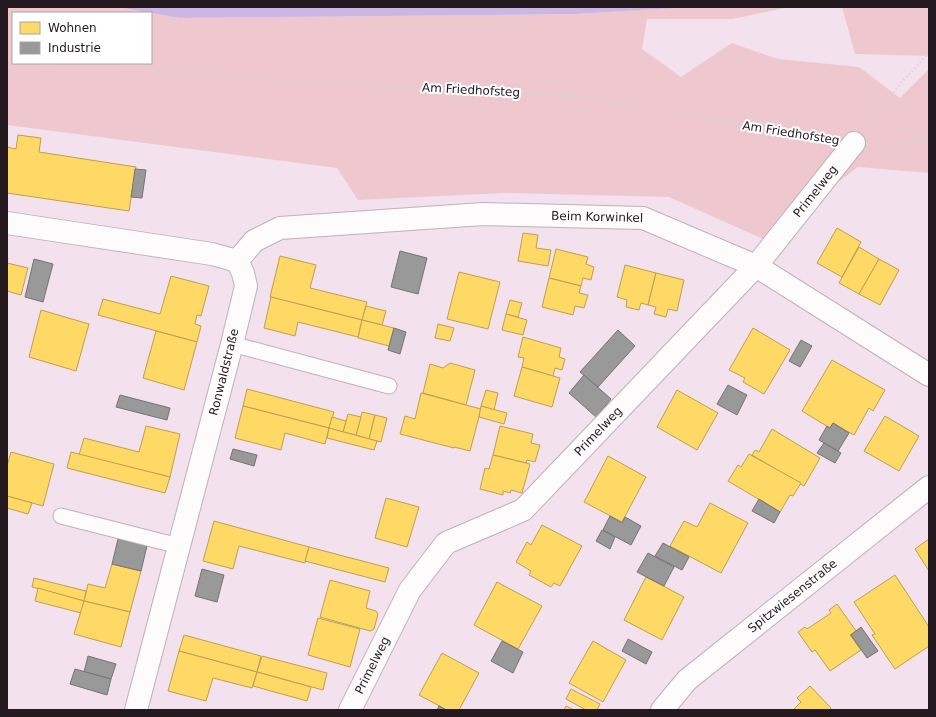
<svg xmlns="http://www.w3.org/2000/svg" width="936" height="717" font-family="'DejaVu Sans',sans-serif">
<rect width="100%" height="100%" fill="#f3e2ed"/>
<g fill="#efc8cf" fill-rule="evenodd">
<path d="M7,7H119L181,18L579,14L682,7H789L733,19H647L642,49L681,77L732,43L778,59L859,67L900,98L929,69V173L858,167L763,239L669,197L504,193L358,200L337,168L7,125ZM13,13H151V63H13Z"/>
<path d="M842,7H929V56L855,54Z"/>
</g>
<path fill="#cbb7e2" d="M118,7H690L576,14L180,18Z"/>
<g fill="#ffd966" stroke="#bd9f51">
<path d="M18,135L41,138L39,152L136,167L129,211L7,193V147L16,149Z"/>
<path d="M837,228L861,242L842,277L817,263Z"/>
<path d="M523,233L538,235L536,248L551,250L548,266L518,261Z"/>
<path d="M859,247L879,259L859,294L839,283Z"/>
<path d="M556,249L588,257L586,264L594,267L591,280L583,278L581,286L549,278Z"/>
<path d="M280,256L316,265L310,288L367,302L362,320L270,297Z"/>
<path d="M7,258H8L7,263L28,268L21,295L7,291Z"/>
<path d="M879,259L899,270L880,305L859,294Z"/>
<path d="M625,265L656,273L648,305L641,303L639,310L626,307L627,300L617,297Z"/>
<path d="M459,272L500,282L488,329L447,319Z"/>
<path d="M656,273L684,280L677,311L668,309L666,317L654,314L656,307L648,305Z"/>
<path d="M171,276L209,286L201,316L197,315L195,324L201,326L197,342L98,315L103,299L160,314Z"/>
<path d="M549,278L581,286L579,293L588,295L584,308L575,306L573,315L542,307Z"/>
<path d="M271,297L362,320L358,337L298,322L295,336L264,328Z"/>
<path d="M510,300L522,303L518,317L506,314Z"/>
<path d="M366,306L386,311L382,325L362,320Z"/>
<path d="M41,310L89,324L76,371L29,357Z"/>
<path d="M506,314L527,320L523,335L502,330Z"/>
<path d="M362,320L394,328L389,346L358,338Z"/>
<path d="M438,324L454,328L450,341L435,338Z"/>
<path d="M753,328L790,350L764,394L743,382L745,378L729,370Z"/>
<path d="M156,331L197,342L184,390L143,378Z"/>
<path d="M523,337L561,348L559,357L565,359L562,370L555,368L553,376L522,367L524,358L518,357Z"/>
<path d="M832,360L885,390L873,411L869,408L854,435L833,423L830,428L802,411Z"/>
<path d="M450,363L475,370L466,405L423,393L430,364L443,368Z"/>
<path d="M522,367L560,378L552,407L514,396Z"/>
<path d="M247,389L334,412L329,428L243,406Z"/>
<path d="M486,390L498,393L494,410L481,406Z"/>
<path d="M677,390L718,413L697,450L657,427Z"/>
<path d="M421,393L481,409L470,451L454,447V448L400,434L405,416L415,419Z"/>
<path d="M243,406L329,428L325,444L285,433L281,450L235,438Z"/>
<path d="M481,406L507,413L504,424L479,417Z"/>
<path d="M362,412L375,415L369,439L356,435Z"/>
<path d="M348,414L361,417L356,435L343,432Z"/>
<path d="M375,415L387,418L381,442L369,439Z"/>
<path d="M885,416L919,436L899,471L864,451Z"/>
<path d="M332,417L346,421L343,432L329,428Z"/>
<path d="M146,426L180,434L170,477L79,455L84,438L139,452Z"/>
<path d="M500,426L533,434L531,443L540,445L535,462L527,460L526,463L493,455Z"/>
<path d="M329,428L377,441L374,450L327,438Z"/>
<path d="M772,429L820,458L804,486L752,455L755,450L759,452Z"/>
<path d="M11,452L54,464L43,506L7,496V466Z"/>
<path d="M71,452L170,477L165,493L67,468Z"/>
<path d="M749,454L801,483L793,496L790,495L780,512L728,481L738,465L741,467Z"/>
<path d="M493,455L530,464L522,493L511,490L510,493L503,491V495L480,489L485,468L489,469Z"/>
<path d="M608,456L646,477L622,522L584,502Z"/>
<path d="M7,496L32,503L28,514L7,508Z"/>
<path d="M386,498L419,507L407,547L375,538Z"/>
<path d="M710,503L748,523L721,573L670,546L684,521L697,527Z"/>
<path d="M214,521L309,547L305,563L239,546L233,569L203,561Z"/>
<path d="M542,525L582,546L560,586L554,583L551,587L529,575L531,571L516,562L527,542L531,545Z"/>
<path d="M929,539V571L915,549Z"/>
<path d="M309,547L389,568L385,582L305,561Z"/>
<path d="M112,564L141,571L130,612L84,601L88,584L105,588Z"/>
<path d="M895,575L929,627V646L895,669L872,635L875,634L854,602Z"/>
<path d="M646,577L684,597L662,640L624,620Z"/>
<path d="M34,578L86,591L84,601L32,587Z"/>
<path d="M330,580L370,591L366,608L376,611L378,614L374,629L370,631L320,617Z"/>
<path d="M497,582L542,606L518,649L474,625Z"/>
<path d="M38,588L84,601L81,613L35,601Z"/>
<path d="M84,601L130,612L121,647L74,634Z"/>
<path d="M837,604L856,631L850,635L861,650L830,671L815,650L812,652L798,632L805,627L807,629L831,613L829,610Z"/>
<path d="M318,618L360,629L350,667L308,655Z"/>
<path d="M184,635L261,656L257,672L179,651Z"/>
<path d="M593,641L626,660L603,702L569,683Z"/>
<path d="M179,651L257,672L252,688L213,678L206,701L168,691Z"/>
<path d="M442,653L479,673L459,710H447L419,695Z"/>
<path d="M262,656L327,673L323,690L257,672Z"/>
<path d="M257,672L311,687L307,701L253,686Z"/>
<path d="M810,686L831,708L830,710H793L801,702L797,698Z"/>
<path d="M571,689L600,704L597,710H586L566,699Z"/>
<path d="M566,706L574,710H564Z"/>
</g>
<g fill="#999" stroke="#767374">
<path d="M135,169L146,170L142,198L131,197Z"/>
<path d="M400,251L427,258L418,294L391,287Z"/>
<path d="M34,259L53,264L43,302L25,297Z"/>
<path d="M394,328L406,332L400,354L388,350Z"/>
<path d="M618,330L635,346L598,387L580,372Z"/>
<path d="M801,340L812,346L800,367L789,361Z"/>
<path d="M584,375L611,399L596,417L569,393Z"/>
<path d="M728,385L747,395L737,415L717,404Z"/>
<path d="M120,395L170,408L167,420L116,407Z"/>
<path d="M833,423L849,433L838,451L819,440L827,426L830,428Z"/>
<path d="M824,443L841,453L835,463L817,453Z"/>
<path d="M233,449L257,455L254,466L230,459Z"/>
<path d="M759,499L780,512L774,523L752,511Z"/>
<path d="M610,516L622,523L625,517L641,526L631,545L603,530Z"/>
<path d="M602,530L615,537L610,549L596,541Z"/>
<path d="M118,539L147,546L141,571L112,564Z"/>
<path d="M663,543L689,557L682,570L655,556Z"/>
<path d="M648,553L674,567L664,586L637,572Z"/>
<path d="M202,569L224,575L217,602L195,596Z"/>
<path d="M861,627L878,651L867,658L851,635Z"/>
<path d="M628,639L652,652L646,664L622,651Z"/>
<path d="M502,641L523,652L513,673L491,661Z"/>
<path d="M88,656L116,664L111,679L84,672Z"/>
<path d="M75,669L111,679L107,695L70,684Z"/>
<path d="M439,706L446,710H437Z"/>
</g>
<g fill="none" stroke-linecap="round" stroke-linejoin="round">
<defs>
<g id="service">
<path d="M232,344L389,386"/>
<path d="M61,516L179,546"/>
</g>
<g id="minor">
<path d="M7,223L212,254L237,261L243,273L246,286L232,344L136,710"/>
<path id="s1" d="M237,261L254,241L280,228L483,214L643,218L756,266L929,375"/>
<path id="s2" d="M350,710L410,590L446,543L523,510L756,266L854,143"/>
<path id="s3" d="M662,710L687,680L929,487"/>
</g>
</defs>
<use href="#service" stroke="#beb1b9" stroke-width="17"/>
<use href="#minor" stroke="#beb1b9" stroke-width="24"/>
<g stroke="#d6d2d4" stroke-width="2.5" stroke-dasharray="1 3" stroke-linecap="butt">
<path d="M7,65L580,96L826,139"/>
<path d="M869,124L901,83L929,53"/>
<path d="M877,147L882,148L929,137"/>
</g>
<use href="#service" stroke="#fdfbfc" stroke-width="15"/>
<use href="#minor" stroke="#fdfbfc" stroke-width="22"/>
</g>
<g text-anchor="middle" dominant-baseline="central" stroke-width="4" stroke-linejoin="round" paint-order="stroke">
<g font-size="12" fill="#23191f" stroke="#fff">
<text transform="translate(471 90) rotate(3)">Am Friedhofsteg</text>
<text transform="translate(791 133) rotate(9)">Am Friedhofsteg</text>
<text stroke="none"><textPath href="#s2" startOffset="710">Primelweg</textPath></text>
<text stroke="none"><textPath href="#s1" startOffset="373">Beim Korwinkel</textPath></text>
<text transform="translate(224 372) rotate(-76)">Ronwaldstraße</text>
<text stroke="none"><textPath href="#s2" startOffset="386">Primelweg</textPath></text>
<text stroke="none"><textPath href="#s3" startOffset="174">Spitzwiesenstraße</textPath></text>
<text stroke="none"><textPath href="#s2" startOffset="50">Primelweg</textPath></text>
</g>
</g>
<rect width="936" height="717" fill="none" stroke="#23191f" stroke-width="16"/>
<rect x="12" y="12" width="140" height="52" fill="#ffffff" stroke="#a7a3a5"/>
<rect x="20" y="22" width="20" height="12" fill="#ffd966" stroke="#a7a3a5"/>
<text x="48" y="32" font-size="12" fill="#23191f">Wohnen</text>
<rect x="20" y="42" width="20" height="12" fill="#999999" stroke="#a7a3a5"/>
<text x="48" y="52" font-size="12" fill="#23191f">Industrie</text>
</svg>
